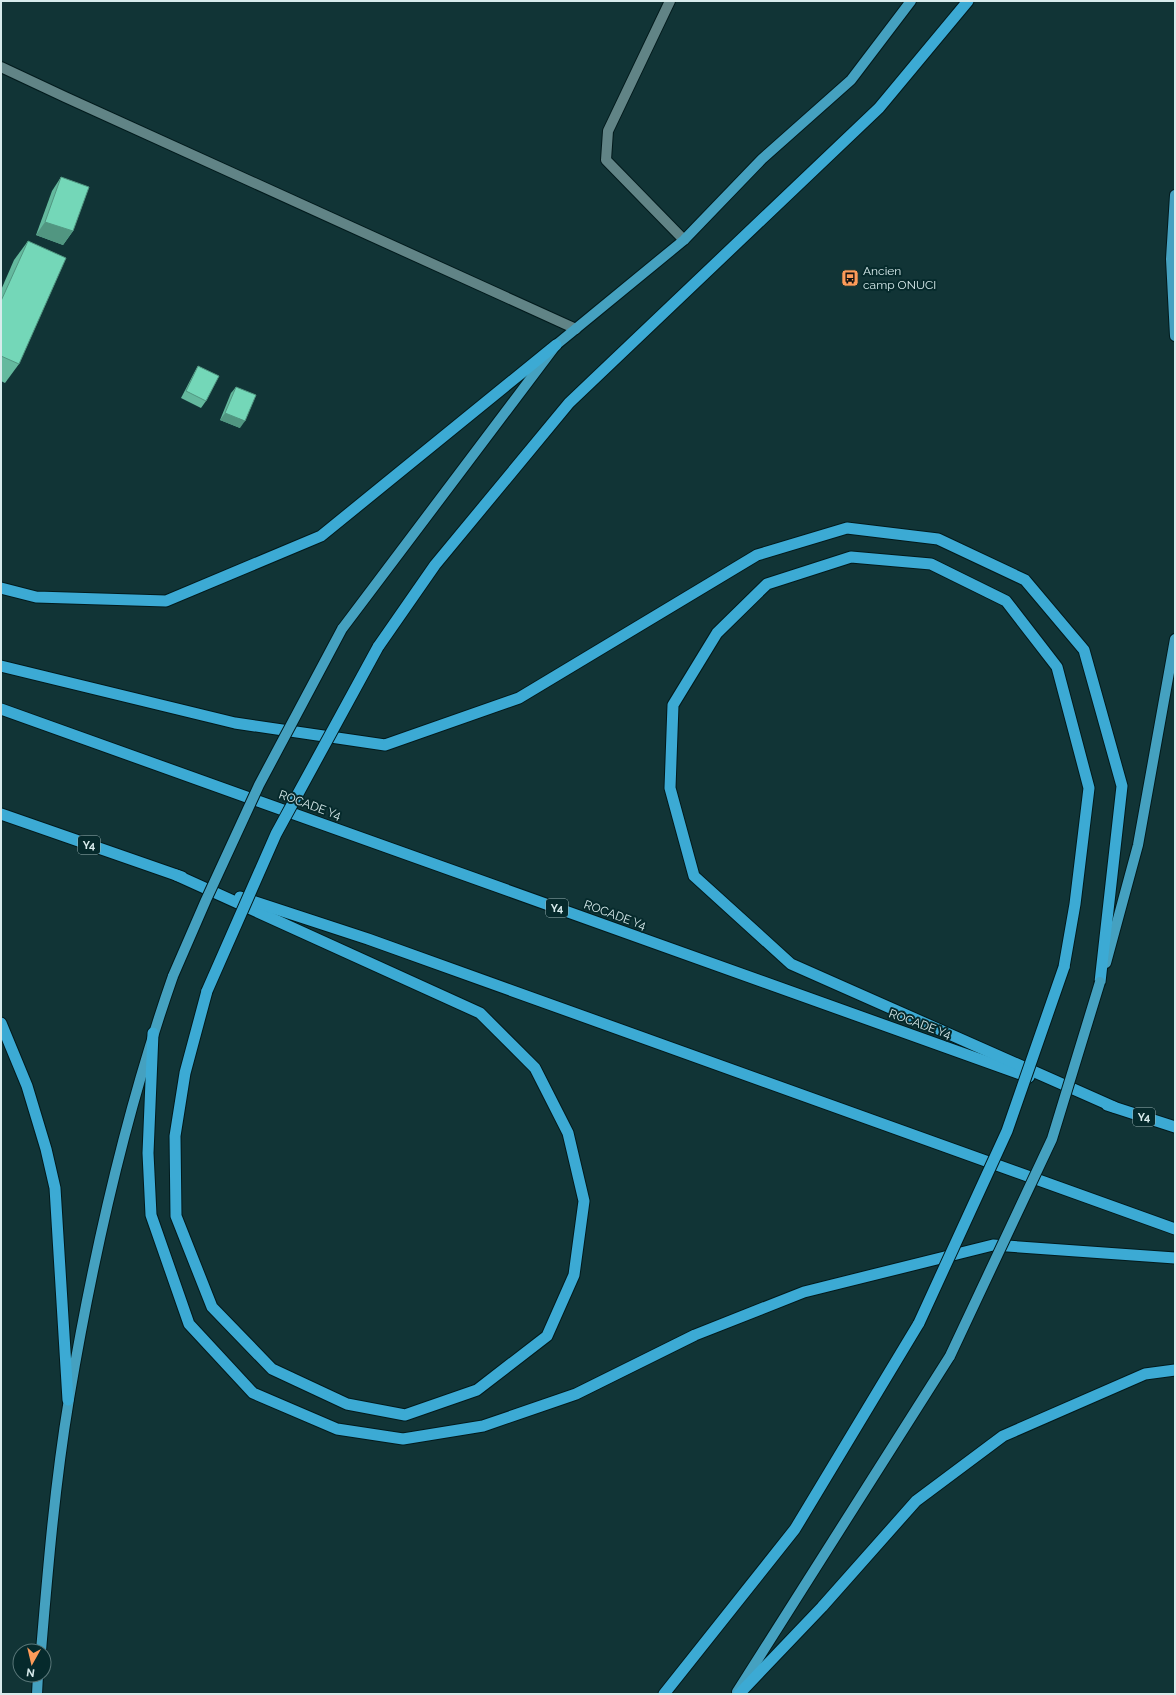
<svg xmlns="http://www.w3.org/2000/svg" width="1176" height="1695" font-family="Raleway,sans-serif">
<rect width="100%" height="100%" fill="#113436"/>
<g fill="none" stroke-linecap="round" stroke-linejoin="round">
<defs>
<g id="minor">
<path d="M670,1L608,131L606,160L684,240"/>
<path d="M1,67L65,97L576,329"/>
</g>
<g id="primary">
<path d="M1175,195L1171,259L1175,336"/>
<path d="M342,629L556,345L684,240L762,159L851,80L911,1"/>
<path d="M1106,963L1138,845L1175,639"/>
<path d="M41,1651C48,1567 55,1483 69,1399C93,1256 125,1113 173,976"/>
<path d="M737,1692L950,1356"/>
<path d="M37,1694L38,1675"/>
</g>
<g id="trunk">
<path d="M1,588L36,597L166,601L321,536L556,345"/>
<path d="M378,647L435,565L569,403L879,108L968,1"/>
<path d="M1,666L235,723L385,745L519,698L757,555L847,528L938,539L1025,580L1084,650L1122,786L1100,982"/>
<path d="M1,709L1029,1077"/>
<path d="M1,814L182,877"/>
<path d="M176,875L480,1013L535,1068L568,1133L584,1201L574,1275L547,1336L477,1390L405,1415L347,1404L272,1369L212,1307L176,1216L175,1136L185,1073L207,991"/>
<path d="M240,897L368,939L1175,1229"/>
<path d="M1064,967L1075,904L1089,788L1057,667L1006,601L931,564L851,557L767,584L717,633L673,705L670,788L694,876L791,964L1114,1107"/>
<path d="M1,1023L27,1086L46,1149L55,1188L68,1400"/>
<path d="M153,1033L148,1153L151,1215L189,1324L253,1393L337,1429L403,1439L483,1426L576,1394L695,1335L804,1292L993,1245L1175,1258"/>
<path d="M1107,1105L1175,1127"/>
<path d="M664,1694L795,1529L919,1323"/>
<path d="M739,1694L822,1607L916,1501L1003,1436L1145,1374L1175,1370"/>
</g>
</defs>
<use href="#minor" stroke="#021a1c" stroke-width="12"/>
<use href="#primary" stroke="#021a1c" stroke-width="12"/>
<use href="#trunk" stroke="#021a1c" stroke-width="13"/>
<use href="#minor" stroke="#618486" stroke-width="10"/>
<use href="#primary" stroke="#45a1c0" stroke-width="10"/>
<use href="#trunk" stroke="#3caad4" stroke-width="11"/>
<defs>
<g id="primary-bridge">
<path d="M173,976L206,900L259,785L342,629"/>
<path d="M950,1356L1052,1139L1100,982"/>
</g>
<g id="trunk-bridge">
<path d="M207,991L276,834L378,647"/>
<path d="M919,1323L1007,1131L1064,967"/>
</g>
</defs>
<use href="#primary-bridge" stroke="#021a1c" stroke-width="12" stroke-linecap="butt"/>
<use href="#trunk-bridge" stroke="#021a1c" stroke-width="13" stroke-linecap="butt"/>
<use href="#primary-bridge" stroke="#45a1c0" stroke-width="10"/>
<use href="#trunk-bridge" stroke="#3caad4" stroke-width="11"/>
</g>
<g fill="#64b99e">
<path d="M61,177L73,231L63,245L36,235L52,191Z"/>
<path d="M28,241L19,364L5,383L1,381V290L14,260Z"/>
<path d="M198,366L206,401L201,408L181,398L194,373Z"/>
<path d="M236,387L240,428L220,420L231,393Z"/>
</g>
<g fill="#519681">
<path d="M45,222L73,231L63,245L36,235Z"/>
<path d="M225,413L245,421L240,428L220,420Z"/>
</g>
<g fill="#74d7b8" stroke="#519681">
<path d="M61,177L89,187L73,231L45,222Z"/>
<path d="M28,241L66,258L19,364L1,356V301Z"/>
<path d="M198,366L219,376L206,401L186,391Z"/>
<path d="M236,387L256,395L245,421L225,413Z"/>
</g>
<defs>
<symbol id="bus-square" viewBox="-11 -11 22 22"><rect x="-9" y="-9" width="18" height="18" rx="4" fill="#fe9b59" stroke="#062a2c"/><path d="M-5-6H5V4H4V6H2V4H-2V6H-4V4H-5ZM-3.5-4V0h7V-4ZM-3.5 1.2v1.5H-2V1.2ZM2 1.2v1.5H3.5V1.2Z" fill="#111"/></symbol>
</defs>
<g fill-rule="evenodd">
<use href="#bus-square" x="840" y="268" width="20" height="20"/>
</g>
<g text-anchor="middle" dominant-baseline="central" stroke-width="4" stroke-linejoin="round" paint-order="stroke">
<g fill="#062a2c" stroke="#99b1b2" stroke-width="1">
<rect x="78" y="836" width="22" height="18" rx="3"/>
<rect x="546" y="899" width="22" height="18" rx="3"/>
<rect x="1133" y="1108" width="22" height="18" rx="3"/>
</g>
<g font-size="11" font-weight="bold" fill="#d8ebec">
<text x="89" y="845">Y4</text>
<text x="557" y="908">Y4</text>
<text x="1144" y="1117">Y4</text>
</g>
<g font-size="12" fill="#d8ebec" stroke="#062a2c" text-anchor="start">
<text x="863" y="271">Ancien<tspan x="863" dy="14">camp ONUCI</tspan></text>
</g>
<g font-size="12" fill="#d8ebec" stroke="#062a2c">
<text transform="translate(310 805) rotate(20)">ROCADE Y4</text>
<text transform="translate(615 915) rotate(20)">ROCADE Y4</text>
<text transform="translate(920 1024) rotate(20)">ROCADE Y4</text>
</g>
</g>
<rect width="1176" height="1695" fill="none" stroke="#d8ebec" stroke-width="4"/>
<g transform="translate(32 1663) rotate(188)"><circle r="19" fill="#062a2c" stroke="#5a7779"/>
<path d="M0-3L7 15L0 10L-7 15Z" fill="#fe9b59"/>
<text y="-6" font-size="11" font-weight="bold" text-anchor="middle" fill="#d8ebec">N</text>
</g>
</svg>
